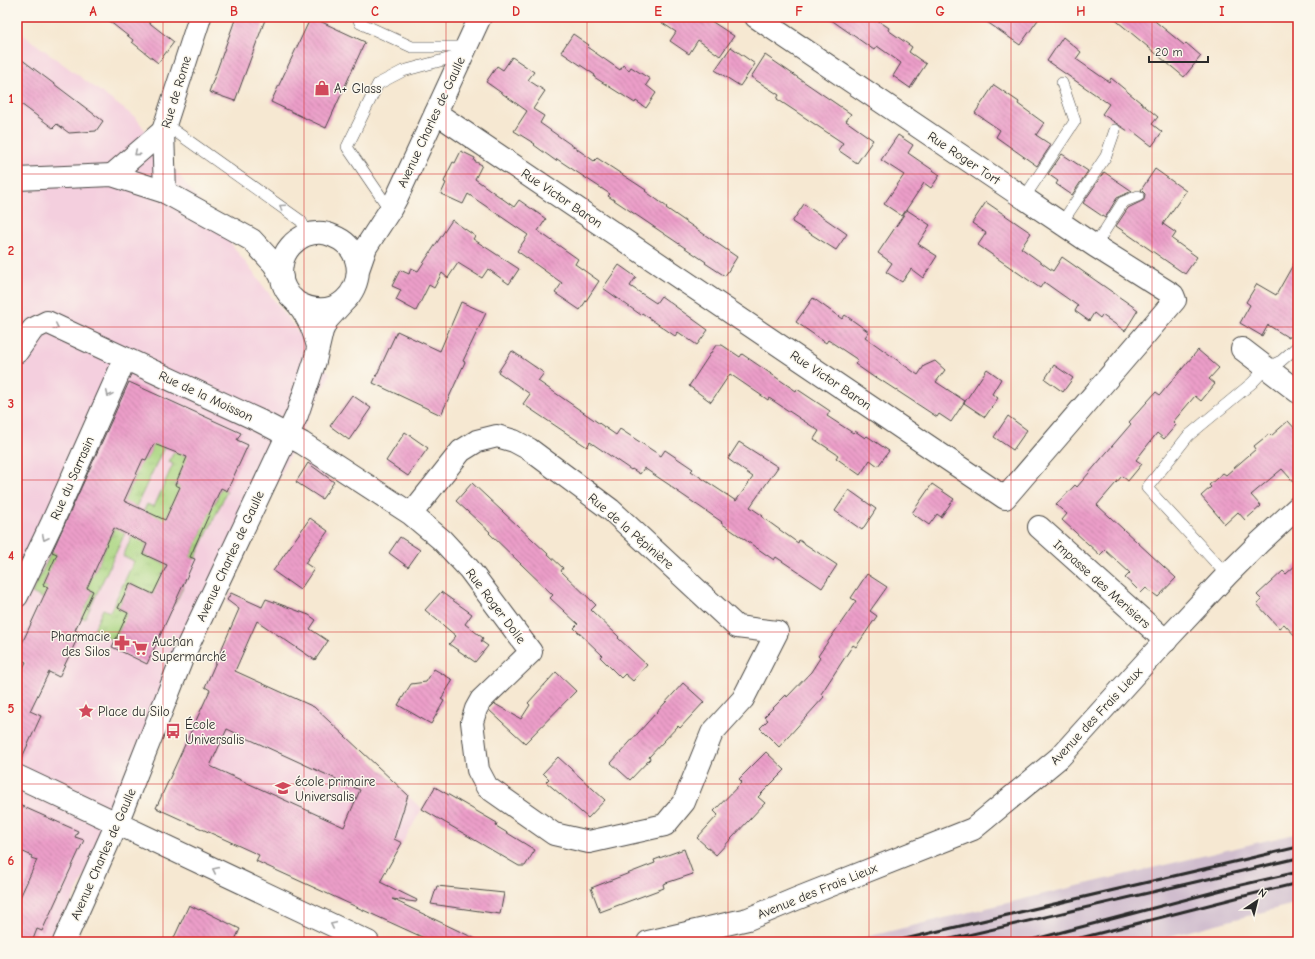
<svg xmlns="http://www.w3.org/2000/svg" width="1315" height="959" font-family="'Comic Neue',sans-serif">
<defs>
<pattern id="grass-tufts" width="24" height="20" patternUnits="userSpaceOnUse"><rect width="24" height="20" fill="#abd682"/><path d="M3 7l-1-3M5 7V3M7 7l1-3M15 17l-1-3M17 17v-4M19 17l1-3" fill="none" stroke="#93b870"/></pattern>
<pattern id="building-back-hatch" width="6" height="6" patternUnits="userSpaceOnUse"><rect width="6" height="6" fill="#ec9ec9"/><path d="M-1 5l2 2M0 0l6 6M5-1l2 2" fill="none" stroke="#bf81a3"/></pattern>
</defs>
<rect width="100%" height="100%" fill="#fbf7ec"/>
<filter id="ink" filterUnits="userSpaceOnUse"><feTurbulence type="fractalNoise" baseFrequency=".025" numOctaves="2"/><feDisplacementMap in="SourceGraphic" scale="8" xChannelSelector="R" yChannelSelector="G"/><feConvolveMatrix kernelMatrix="1 2 1 2 8 2 1 2 1" color-interpolation-filters="sRGB"/></filter>
<filter id="wash" filterUnits="userSpaceOnUse"><feTurbulence type="fractalNoise" baseFrequency=".012" numOctaves="4" result="noise"/><feDisplacementMap in="SourceGraphic" scale="16" xChannelSelector="R" yChannelSelector="G"/><feGaussianBlur stdDeviation="0.9" result="paint"/><feColorMatrix in="noise" values="0 0 0 0 0 0 0 0 0 0 0 0 0 0 0 0 0 1.4 0 .05"/><feComposite in="paint" operator="in"/></filter>
<g filter="url(#wash)">
<rect width="100%" height="100%" fill="#f6e8d2"/>
<g fill="#f4cfde">
<path d="M17,30L136,118L330,374L52,942H17Z"/>
<path d="M216,662L314,707L422,809L380,882L372,901L359,896L354,906L256,861L259,855L156,808L210,690L205,687Z"/>
</g>
<path fill="#d0bdce" d="M1298,833V903L1147,942H845Z"/>
<g fill="url(#grass-tufts)" stroke="#6b8056">
<path d="M189,420L197,437L175,485L215,503L221,488L227,491L195,559L190,557L203,529L187,522L147,544L143,554L167,565L162,575L184,585L175,604L130,583L118,608L127,612L126,616L131,618L126,629L121,627L115,641L93,631L103,609L110,612L134,561L123,556L147,504L154,507L173,464L169,462Z"/>
<path d="M167,441L135,509L123,503L135,478L140,458L146,460L154,443Z"/>
<path d="M132,518L85,619L32,593L52,551L57,554L43,585L77,601V605L85,609L93,591L81,585L95,571L118,520Z"/>
</g>
<g id="blocks">
<g fill="url(#building-back-hatch)" fill-rule="evenodd">
<path d="M104,17H142L174,42L158,63L132,42L133,40Z"/>
<path d="M236,17H266L235,101L209,92Z"/>
<path d="M311,17L365,42L326,128L271,102Z"/>
<path d="M653,17H705L734,36L720,56L698,40L689,54L670,41L676,32Z"/>
<path d="M827,17H873L889,28L888,30L912,47L909,52L926,64L910,88L893,76L901,63L877,46L874,50Z"/>
<path d="M980,17H1040L1020,45Z"/>
<path d="M1112,17H1150L1184,45L1186,43L1201,56L1184,77Z"/>
<path d="M573,34L589,45L587,47L620,70L623,65L629,70L631,67L650,79L646,85L656,93L646,108L636,101L635,103L594,77L595,75L561,52Z"/>
<path d="M1063,37L1081,52L1076,59L1109,82L1111,78L1158,117L1152,124L1162,132L1152,146L1130,129L1128,131L1102,114L1109,104L1047,61Z"/>
<path d="M731,47L755,64L740,86L715,70Z"/>
<path d="M765,55L851,114L846,121L873,140L857,163L838,150L843,143L777,99L779,95L751,77Z"/>
<path d="M17,56L103,121L96,131L69,133L57,124L53,128L17,101Z"/>
<path d="M512,57L534,72L528,80L545,91L533,109L544,116L540,123L594,161L597,158L646,190L645,191L667,207L666,208L737,257L725,276L705,263L706,262L608,196L610,194L557,159L556,161L534,145L535,144L514,131L527,111L486,82L497,66L503,70Z"/>
<path d="M994,85L1019,102L1018,104L1044,123L1036,135L1051,145L1037,166L996,137L1000,130L975,113Z"/>
<path d="M898,135L913,145L908,153L940,175L931,188L924,183L902,216L884,204L904,175L881,160Z"/>
<path d="M461,151L475,158L474,161L482,165L475,179L514,207L519,200L546,219L538,231L578,259L575,264L599,281L580,310L555,293L562,283L517,251L528,235L468,194L463,204L441,194L446,183L444,182L448,172L453,162L455,163Z"/>
<path d="M1062,154L1088,171L1072,195L1056,184L1058,181L1048,174Z"/>
<path d="M1155,169L1186,191L1163,224L1176,233L1172,239L1197,257L1185,274L1116,226L1128,208L1144,200L1145,194L1141,190Z"/>
<path d="M1104,172L1132,191L1117,198L1105,218L1083,203Z"/>
<path d="M986,202L1031,233L1021,248L1053,271L1062,257L1138,310L1125,331L1102,315L1100,318L1094,313L1089,321L1075,311L1078,306L1044,282L1040,288L978,245L986,233L972,223Z"/>
<path d="M804,204L847,234L836,250L792,222Z"/>
<path d="M907,210L930,225L918,244L937,256L923,278L911,269L902,282L886,272L892,263L878,253Z"/>
<path d="M452,220L475,236L473,239L519,269L509,284L488,269L482,278L458,263L448,278L442,273L434,288L429,285L416,311L396,300L401,290L392,286L400,270L409,274L411,268L418,271Z"/>
<path d="M1298,256V323L1289,338L1268,325L1262,336L1240,323L1250,305L1246,302L1257,284L1276,295Z"/>
<path d="M619,265L636,277L630,286L656,303L661,296L708,330L697,345L678,332L675,336L642,313L641,315L603,288Z"/>
<path d="M813,298L842,319L845,315L869,332L865,337L918,375L924,366L935,361L945,370L936,382L965,401L951,422L939,414L937,417L876,377L875,378L855,364L858,360L828,340L826,343L796,322Z"/>
<path d="M461,302L486,313L463,361L465,362L441,415L373,383L397,331L440,351Z"/>
<path d="M716,345H722L740,357L742,354L796,391L797,389L830,411L827,416L853,433L855,431L865,438L867,436L889,451L878,466L870,460L860,475L836,458L838,455L814,439L819,431L769,398L768,400L730,374L711,402L689,386Z"/>
<path d="M1198,350L1219,368L1209,379L1215,384L1201,401L1195,396L1173,422L1176,425L1164,439L1157,433L1136,460L1142,464L1128,481L1122,476L1097,505L1176,578L1158,597L1146,588L1141,593L1133,585L1125,578L1130,573L1105,550L1100,555L1062,520L1067,514L1056,505L1075,485L1077,487L1131,424L1129,422L1156,392L1160,395Z"/>
<path d="M512,351L544,373L538,381L616,435L620,429L661,456L665,450L693,469L691,471L736,501L753,477L728,459L739,442L778,467L750,507L763,516L762,517L798,543L799,540L837,565L822,588L776,557L774,560L721,523L722,522L671,487V486L644,468L640,474L632,469L631,470L590,442L587,447L523,404L530,394L498,372Z"/>
<path d="M1054,365L1073,378L1063,392L1045,379Z"/>
<path d="M987,369L1001,379L992,394L998,398L985,417L964,403Z"/>
<path d="M129,382L241,433L237,440L248,445L227,491L221,488L190,557L195,559L147,664L112,647L128,613L118,608L130,583L153,594L167,565L143,554L147,544L114,528L87,588L93,591L75,630L80,633L59,677L49,672L30,711L41,716L19,764H17V681L26,662L17,657V654L48,587L43,585L57,554L52,552ZM154,444L187,457L175,485L180,487L165,520L124,501L143,459L146,460Z"/>
<path d="M352,395L371,408L349,440L330,426Z"/>
<path d="M1008,416L1027,430L1013,450L994,437Z"/>
<path d="M1288,421L1298,432V487L1282,469L1251,495L1261,506L1245,520L1238,512L1225,524L1201,496L1211,487L1209,485L1223,473L1226,475L1256,449L1254,446L1269,434L1271,436Z"/>
<path d="M405,432L428,448L408,476L386,461Z"/>
<path d="M308,463L334,482L322,499L296,482Z"/>
<path d="M472,483L563,568L561,571L596,605L591,610L619,637L618,638L647,665L633,681L625,674L621,678L600,657L602,655L574,628L578,624L550,598L553,595L489,533L490,532L456,501Z"/>
<path d="M932,484L954,499L941,517L937,514L929,525L912,513Z"/>
<path d="M849,490L876,509L862,530L835,511Z"/>
<path d="M310,518L328,531L305,563L314,569L300,590L273,571Z"/>
<path d="M400,537L420,550L408,567L389,553Z"/>
<path d="M1298,563V639L1284,624L1279,628L1257,604L1262,600L1257,595L1283,571L1286,574Z"/>
<path d="M867,574L887,587L870,611L877,616L856,647L853,645L821,694L824,697L779,747L760,728L768,720L764,717L786,695L787,697L811,672L820,658L818,656L856,601L851,598Z"/>
<path d="M441,592L472,614L465,624L483,638L481,641L488,646L475,662L449,644L456,636L425,610Z"/>
<path d="M231,593L262,607L266,599L309,615L316,620L310,629L328,641L315,660L257,621L235,671L314,707L408,795L394,839L402,843L380,882L417,900L416,902L392,899L482,942H433L256,861L259,855L156,808L210,690L205,687L239,609L227,600ZM227,729L360,790L344,827L210,766Z"/>
<path d="M434,669L453,680L441,699L444,701L431,724L398,705L411,684L426,682Z"/>
<path d="M556,672L576,691L525,743L489,710L495,704L521,719L530,705L528,703Z"/>
<path d="M683,683L704,702L680,728L678,726L649,757L650,759L630,780L611,763Z"/>
<path d="M766,752L785,770L758,797L765,803L716,855L697,838L718,815L714,811L742,782L739,779Z"/>
<path d="M558,757L605,800L588,818L546,782L549,779L543,773Z"/>
<path d="M435,787L497,823L496,826L535,850L525,866H519L422,809Z"/>
<path d="M17,804L78,831L75,837L84,840L42,931L37,929L32,942H17V904L37,860L31,858L32,856L17,849Z"/>
<path d="M684,849L693,874L663,884L664,888L600,912L591,888L655,863L654,860Z"/>
<path d="M437,886L504,893L500,914L431,904Z"/>
<path d="M189,905L199,910L200,909L240,929L234,942H172Z"/>
</g>
</g>
</g>
<g filter="url(#ink)">
<use href="#blocks" fill-opacity="0" stroke="#494744" stroke-width="1"/>
<g fill="none" stroke-linecap="round" stroke-linejoin="round">
<defs>
<g id="service">
<path d="M358,17L360,23L412,47H466"/>
<path d="M165,124L301,221L308,234"/>
<path d="M1024,198L1075,121L1062,83"/>
<path d="M390,210L347,147L378,84L403,71L462,55"/>
<path d="M1061,224L1106,156L1115,130"/>
<path d="M1095,246L1123,202L1138,196"/>
<path d="M1227,575L1147,488L1188,436L1252,383L1266,368L1281,361L1298,346"/>
</g>
<g id="minor">
<path d="M436,113L1005,498L1175,300L1173,295L1095,246L756,17"/>
<path d="M112,175L163,131"/>
<path d="M17,179L112,175L165,192L252,240L274,264L282,278"/>
<path d="M165,192L163,131L200,17"/>
<path d="M1242,349L1298,392"/>
<path d="M17,352L33,329L47,322L260,421L302,443L411,514L442,540L469,569L531,652L481,700L476,709L472,722L478,770L487,787L554,834L589,842L665,825L684,802L712,733L743,699L777,632L737,627L611,510L529,449L514,441L497,436L477,441L461,451L411,514"/>
<path d="M1039,527L1166,641"/>
<path d="M17,596L52,523L125,359"/>
<path d="M17,776L368,942"/>
<path d="M648,942L748,919L796,899L973,829L1060,757L1154,653L1227,575L1259,543L1298,507"/>
</g>
<g id="tertiary">
<path d="M358,270L366,247L390,210L397,197L480,17"/>
<path d="M296,302C352,333 382,255 333,236C325,232 315,232 306,235C294,240 284,251 282,264C280,274 282,285 288,293C290,297 294,299 296,302C301,307 305,314 308,320C313,328 315,337 318,346"/>
<path d="M64,942L117,823L183,656L297,415L315,361L322,331L327,320L347,298"/>
</g>
</defs>
<use href="#service" stroke="#494744" stroke-width="12"/>
<use href="#minor" stroke="#494744" stroke-width="24"/>
<use href="#tertiary" stroke="#494744" stroke-width="24"/>
<use href="#service" stroke="#fff" stroke-width="11"/>
<use href="#minor" stroke="#fff" stroke-width="22"/>
<use href="#tertiary" stroke="#fff" stroke-width="22"/>
<g stroke="#2b2b2b" stroke-width="3">
<path d="M892,942L1298,847"/>
<path d="M938,942L1298,858"/>
<path d="M1024,942L1237,886L1298,872"/>
<path d="M1065,942L1236,898L1298,883"/>
</g>
</g>
<defs><path id="oneway-chevron" d="M-2-3.5L2.5 0L-2 3.5" fill="none" stroke-width="1.6" stroke-linecap="round" stroke-linejoin="round"/></defs>
<g stroke="#a0a0a0">
<use href="#oneway-chevron" transform="translate(137 153) rotate(140)"/>
<use href="#oneway-chevron" transform="translate(282 207) rotate(-145)"/>
<use href="#oneway-chevron" transform="translate(56 327) rotate(26)"/>
<use href="#oneway-chevron" transform="translate(109 394) rotate(114)"/>
<use href="#oneway-chevron" transform="translate(45 538) rotate(116)"/>
<use href="#oneway-chevron" transform="translate(215 870) rotate(-155)"/>
<use href="#oneway-chevron" transform="translate(333 925) rotate(-155)"/>
</g>
</g>
<path fill="none" stroke="#d62828" stroke-width="1" stroke-opacity="0.55" d="M163,17V942M304,17V942M446,17V942M587,17V942M728,17V942M869,17V942M1011,17V942M1152,17V942M17,174H1298M17,327H1298M17,480H1298M17,632H1298M17,784H1298"/>
<defs>
<symbol id="shop-bare" viewBox="-9 -9 18 18"><path d="M-5-2.5h2.3a2.7 3.5 0 0 1 5.4 0H5L5.5 6h-11ZM-1.5-2.5h3a1.5 2.3 0 0 0-3 0Z" fill="#d1495b" stroke="#fbf7ec" stroke-width="2.5" paint-order="stroke"/></symbol>
<symbol id="pharmacy-bare" viewBox="-9 -9 18 18"><path d="M-2-6h4v4h4v4h-4v4h-4v-4h-4v-4h4Z" fill="#d1495b" stroke="#fbf7ec" stroke-width="2.5" paint-order="stroke"/></symbol>
<symbol id="supermarket-bare" viewBox="-9 -9 18 18"><path d="M-6-5.5h2.5l.6 2H6L4.5 2H-2.5L-4.4-4H-6ZM-1.5 3.2a1.3 1.3 0 1 0 .1 0ZM3 3.2a1.3 1.3 0 1 0 .1 0Z" fill="#d1495b" stroke="#fbf7ec" stroke-width="2.5" paint-order="stroke"/></symbol>
<symbol id="sight-bare" viewBox="-9 -9 18 18"><path d="M0-6L1.8-2.2L6-1.7L2.9 1.2L3.7 5.4L0 3.3L-3.7 5.4L-2.9 1.2L-6-1.7L-1.8-2.2Z" fill="#d1495b" stroke="#fbf7ec" stroke-width="2.5" paint-order="stroke"/></symbol>
<symbol id="bus-bare" viewBox="-9 -9 18 18"><path d="M-5-6H5V4H4V6H2V4H-2V6H-4V4H-5ZM-3.5-4V0h7V-4ZM-3.5 1.2v1.5H-2V1.2ZM2 1.2v1.5H3.5V1.2Z" fill="#d1495b" stroke="#fbf7ec" stroke-width="2.5" paint-order="stroke"/></symbol>
<symbol id="school-bare" viewBox="-9 -9 18 18"><path d="M0-5L7-2L0 1L-7-2ZM-4 1L0 2.5L4 1V4Q0 6-4 4Z" fill="#d1495b" stroke="#fbf7ec" stroke-width="2.5" paint-order="stroke"/></symbol>
</defs>
<g fill-rule="evenodd">
<use href="#shop-bare" x="311" y="77" width="22" height="22"/>
<use href="#pharmacy-bare" x="111" y="632" width="22" height="22"/>
<use href="#supermarket-bare" x="129" y="637" width="22" height="22"/>
<use href="#sight-bare" x="75" y="700" width="22" height="22"/>
<use href="#bus-bare" x="162" y="720" width="22" height="22"/>
<use href="#school-bare" x="272" y="777" width="22" height="22"/>
</g>
<g text-anchor="middle" dominant-baseline="central" stroke-width="3" stroke-linejoin="round" paint-order="stroke">
<g font-size="13" fill="#2b2b2b" stroke="#fbf7ec" text-anchor="start">
<text x="334" y="88">A+ Glass</text>
<text x="110" y="636" text-anchor="end">Pharmacie<tspan x="110" dy="15">des Silos</tspan></text>
<text x="152" y="641">Auchan<tspan x="152" dy="15">Supermarché</tspan></text>
<text x="98" y="711">Place du Silo</text>
<text x="185" y="724">École<tspan x="185" dy="15">Universalis</tspan></text>
<text x="295" y="781">école primaire<tspan x="295" dy="15">Universalis</tspan></text>
</g>
<g font-size="13" fill="#2b2b2b" stroke="#fbf7ec">
<text transform="translate(176 92) rotate(-73)">Rue de Rome</text>
<text transform="translate(431 122) rotate(-65)">Avenue Charles de Gaulle</text>
<text transform="translate(964 158) rotate(34)">Rue Roger Tort</text>
<text transform="translate(562 198) rotate(34)">Rue Victor Baron</text>
<text transform="translate(831 380) rotate(34)">Rue Victor Baron</text>
<text transform="translate(206 396) rotate(25)">Rue de la Moisson</text>
<text transform="translate(72 478) rotate(-66)">Rue du Sarrasin</text>
<text transform="translate(631 531) rotate(41)">Rue de la Pépinière</text>
<text transform="translate(230 556) rotate(-65)">Avenue Charles de Gaulle</text>
<text transform="translate(1102 584) rotate(42)">Impasse des Merisiers</text>
<text transform="translate(496 606) rotate(53)">Rue Roger Dolle</text>
<text transform="translate(1096 716) rotate(-47)">Avenue des Frais Lieux</text>
<text transform="translate(103 854) rotate(-66)">Avenue Charles de Gaulle</text>
<text transform="translate(817 891) rotate(-22)">Avenue des Frais Lieux</text>
</g>
</g>
<rect width="1315" height="959" fill="none" stroke="#fbf7ec" stroke-width="44"/>
<g transform="translate(1257 901) rotate(35)" stroke="#fbf7ec" stroke-width="3" paint-order="stroke">
<path d="M0-3L7 15L0 10L-7 15Z" fill="#2b2b2b"/>
<text y="-6" font-size="11" font-weight="bold" text-anchor="middle" fill="#2b2b2b">N</text>
</g>
<path d="M1149 56v6h59v-6" fill="none" stroke="#2b2b2b" stroke-width="2"/>
<text x="1155" y="56" font-size="12" fill="#2b2b2b" stroke="#fbf7ec" stroke-width="3" paint-order="stroke">20 m</text>
<rect x="22" y="22" width="1271" height="915" fill="none" stroke="#d62828" stroke-width="1.5"/>
<g font-size="13" text-anchor="middle" font-weight="bold" fill="#d62828">
<text x="93" y="16">A</text>
<text x="234" y="16">B</text>
<text x="375" y="16">C</text>
<text x="516" y="16">D</text>
<text x="658" y="16">E</text>
<text x="799" y="16">F</text>
<text x="940" y="16">G</text>
<text x="1081" y="16">H</text>
<text x="1222" y="16">I</text>
<text x="11" y="103">1</text>
<text x="11" y="255">2</text>
<text x="11" y="408">3</text>
<text x="11" y="560">4</text>
<text x="11" y="713">5</text>
<text x="11" y="865">6</text>
</g>
</svg>
